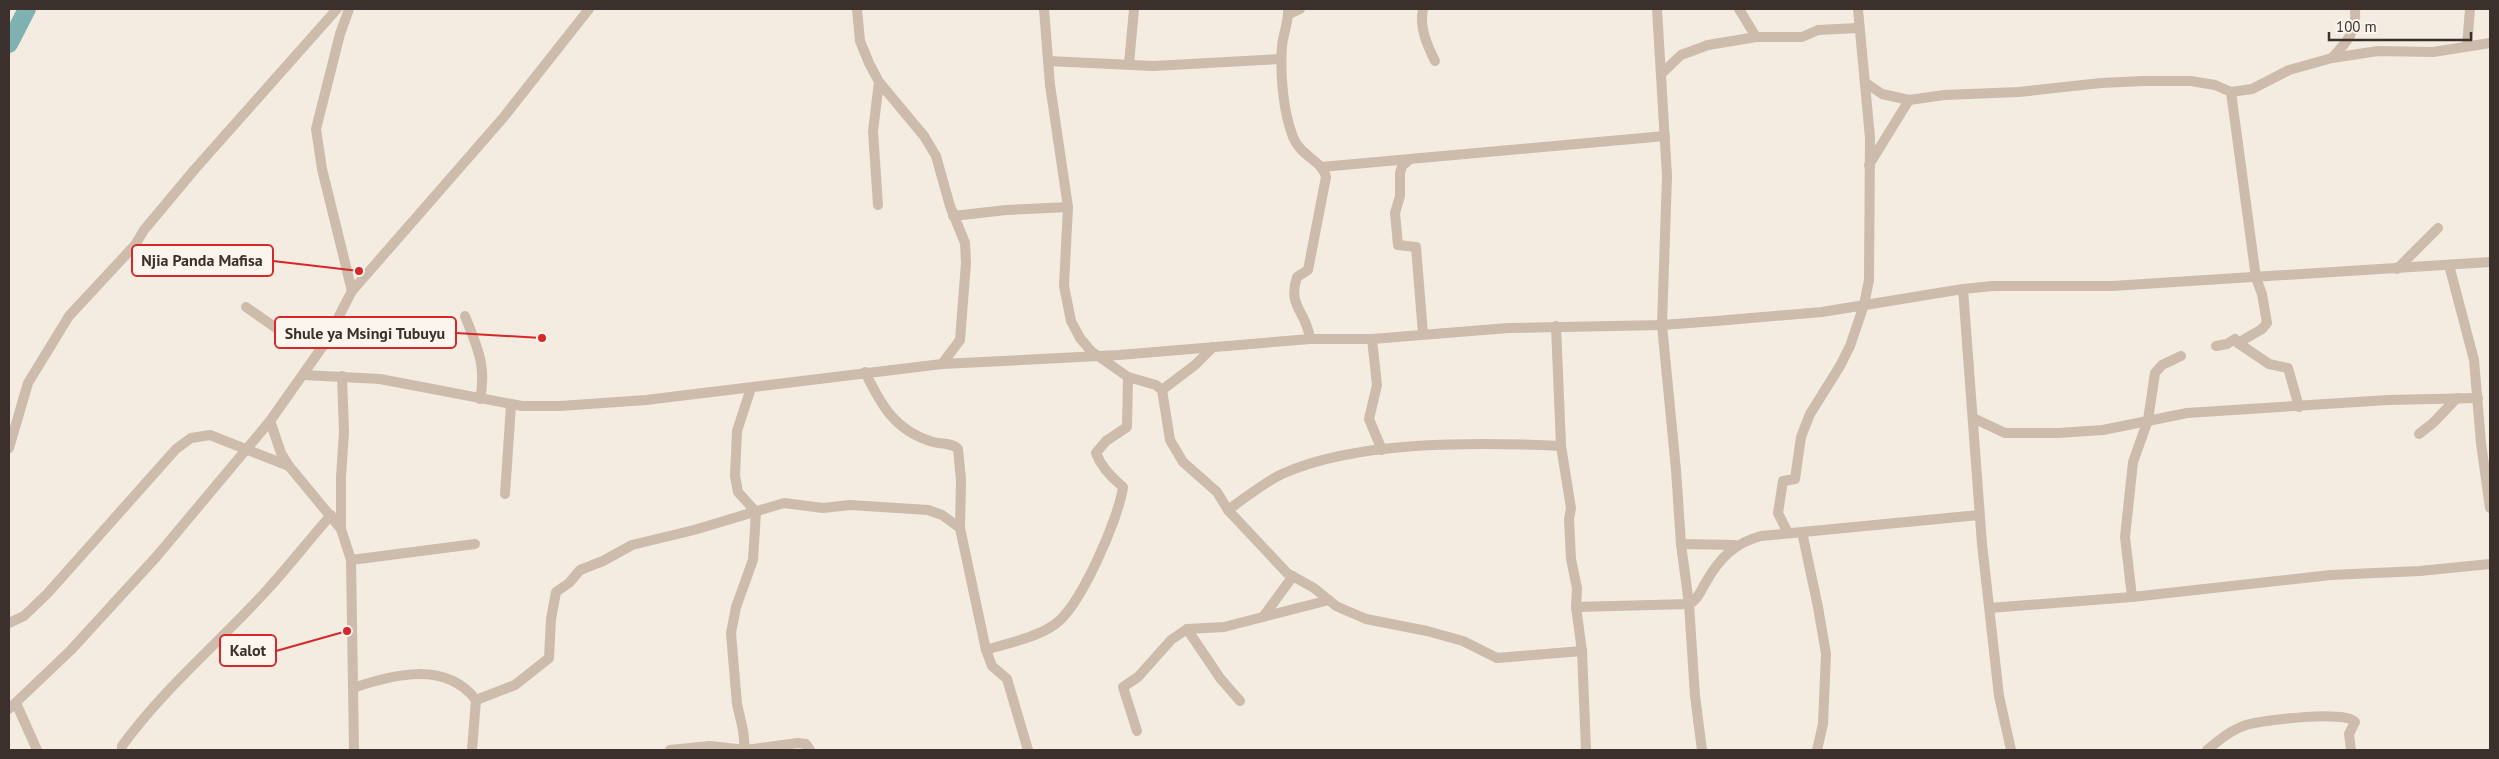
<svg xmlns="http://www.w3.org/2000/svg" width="2499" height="759" font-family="'PT Sans',sans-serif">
<rect width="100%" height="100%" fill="#f4ebe1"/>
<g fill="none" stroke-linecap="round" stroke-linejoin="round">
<path stroke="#7fb0b2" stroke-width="18" d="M9,44L27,9"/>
<g stroke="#cdbbac" stroke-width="10">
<path d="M349,9L340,34L316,129L322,169L352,291"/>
<path d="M857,9L860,41L869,63L879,82L924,136L936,156L950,206L965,243L966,263L960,340L942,364"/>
<path d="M1044,9L1050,85L1068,207L1064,286L1071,321L1080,338L1091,351L1128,377L1156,385L1162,390L1170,440L1183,462L1217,492L1228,510L1287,573L1314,588L1336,606L1366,619L1427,631L1463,641L1497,658L1582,651"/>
<path d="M1288,9C1289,21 1283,34 1282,46C1280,74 1283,111 1293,137C1301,157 1322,160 1326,177L1308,270L1297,277C1287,307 1307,312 1310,339"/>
<path d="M1423,9C1419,27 1427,45 1435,61"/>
<path d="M1657,9L1667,176L1662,325L1676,470L1681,544L1689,604L1695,696L1702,750"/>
<path d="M1739,9L1756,37"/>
<path d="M1289,14L1300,9"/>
<path d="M2467,46L2470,9"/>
<path d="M2332,58C2347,42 2357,31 2355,9"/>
<path d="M1048,61L1153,66L1281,59"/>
<path d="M1129,64L1134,9"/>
<path d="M1661,74L1681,55L1708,45L1756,37H1802L1818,30L1858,28"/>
<path d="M1866,83L1882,94L1909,100L1944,95L2019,92L2101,83L2143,81H2191L2215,85L2231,92L2252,89L2289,70L2332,58L2378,51L2433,52L2490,43"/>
<path d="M1410,159L1402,166L1400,173V196L1395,213L1398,245L1416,247L1423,334"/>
<path d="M1869,165L1909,100"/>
<path d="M1321,167L1665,136"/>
<path d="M878,205L873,131L879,82"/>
<path d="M953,216L1006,210L1068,207"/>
<path d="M2449,265L2474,360L2481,443L2490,508"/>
<path d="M2397,269L2438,228"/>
<path d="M1963,289L1982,544L1999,696L2011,750"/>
<path d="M246,307L276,328L325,343"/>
<path d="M465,316C477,347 487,365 480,399"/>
<path d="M1556,326L1561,446L1571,508L1569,519L1571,559L1577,588L1576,607L1582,651L1586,750"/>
<path d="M1372,339L1377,385L1369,419L1382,450"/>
<path d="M2238,343L2269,364L2288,368L2299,407"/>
<path d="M2216,346L2227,344L2235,339L2238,343L2262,329L2267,323L2262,294L2256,278L2231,92"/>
<path d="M865,372C881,405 895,431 933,442C941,444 953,443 958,449L961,480L960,528L986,650L992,666L1007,679L1028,750"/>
<path d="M304,375L380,379L522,406H560L646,400L942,364L1119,355L1310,339H1372L1508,328L1662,325L1716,321L1822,312L1963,289L1993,286H2112L2490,262"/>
<path d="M1162,390L1195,365L1213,347"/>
<path d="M1973,418L2005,433H2058L2103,430L2187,413L2388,400L2478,398"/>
<path d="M270,421L281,453L289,466L341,529L351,560L354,750"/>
<path d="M2419,434L2433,423L2457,398"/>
<path d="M9,448L28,383L69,316L135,245L144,230L195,169L337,9"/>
<path d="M505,494L511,405"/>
<path d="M1228,510C1245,498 1263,483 1282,474C1357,440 1479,442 1561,446"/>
<path d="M341,529V477L344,432L342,376"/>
<path d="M1802,532L1818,607L1826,654L1823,724L1817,750"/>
<path d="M1788,533L1778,513L1783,481L1795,479L1801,437L1810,414L1840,366L1850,346L1864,305L1869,280L1870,138L1858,9"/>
<path d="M1681,544L1735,545"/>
<path d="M351,560L475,544"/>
<path d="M2132,597L2125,537L2133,462L2148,420L2155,373L2162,365L2181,356"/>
<path d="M1576,607L1689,604C1698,600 1701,590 1706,582C1719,559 1734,543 1761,536L1979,515"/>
<path d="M1990,608L2132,597L2331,575L2420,571L2490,564"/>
<path d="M1263,617L1293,576"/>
<path d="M9,623L24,616L47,594L176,449L191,438L210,435L289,466"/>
<path d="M1187,629L1220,678L1240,701"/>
<path d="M986,650C1008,643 1035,638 1054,625C1080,608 1119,518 1123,487C1112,478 1101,467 1096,453L1106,441L1127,427L1128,377"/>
<path d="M353,688C394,674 446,661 476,700L472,750"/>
<path d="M476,700L515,685L549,658L551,619L556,592L569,583L580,570L603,561L632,545L694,530L784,503L823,508L850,505L928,510L942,515L960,528"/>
<path d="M16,703L37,750"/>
<path d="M9,709L71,650L157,556L270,421L325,343L352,291L503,118L589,9"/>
<path d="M1137,731L1123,687L1138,677L1171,640L1187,629L1224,627L1329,600"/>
<path d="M122,750V746C164,688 219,643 267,590C289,566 309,540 331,515"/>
<path d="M670,750L710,746L745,750L798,743L806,744L810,750"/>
<path d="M745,750L743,730L737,704L731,633L736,607L753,560L756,512L738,492L735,476L737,431L751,388"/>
<path d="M2207,750C2219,740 2231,730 2246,725C2262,720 2347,710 2355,722L2349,734L2351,750"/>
</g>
</g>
<path fill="none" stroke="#d62828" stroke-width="2" d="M359 271L273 261M542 338L456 333M347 631L276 651"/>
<g fill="#d62828" stroke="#fbf5ee" stroke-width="2">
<circle cx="359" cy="271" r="5"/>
<circle cx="542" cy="338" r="5"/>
<circle cx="347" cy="631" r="5"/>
</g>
<g fill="#fbf5ee" stroke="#d62828" stroke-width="2">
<rect x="132" y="245" width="141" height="31" rx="5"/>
<rect x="275" y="317" width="181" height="31" rx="5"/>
<rect x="220" y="635" width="56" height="31" rx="5"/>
</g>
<g font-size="16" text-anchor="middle" font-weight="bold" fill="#3b302b">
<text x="202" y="266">Njia Panda Mafisa</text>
<text x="365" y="339">Shule ya Msingi Tubuyu</text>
<text x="248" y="656">Kalot</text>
</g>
<rect width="2499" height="759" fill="none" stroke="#3b302b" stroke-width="20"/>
<path d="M2329 32v8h142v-8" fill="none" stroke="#3b302b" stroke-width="2.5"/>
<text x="2336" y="32" font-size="15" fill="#3b302b" stroke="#fbf5ee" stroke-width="4" paint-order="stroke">100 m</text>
</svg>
